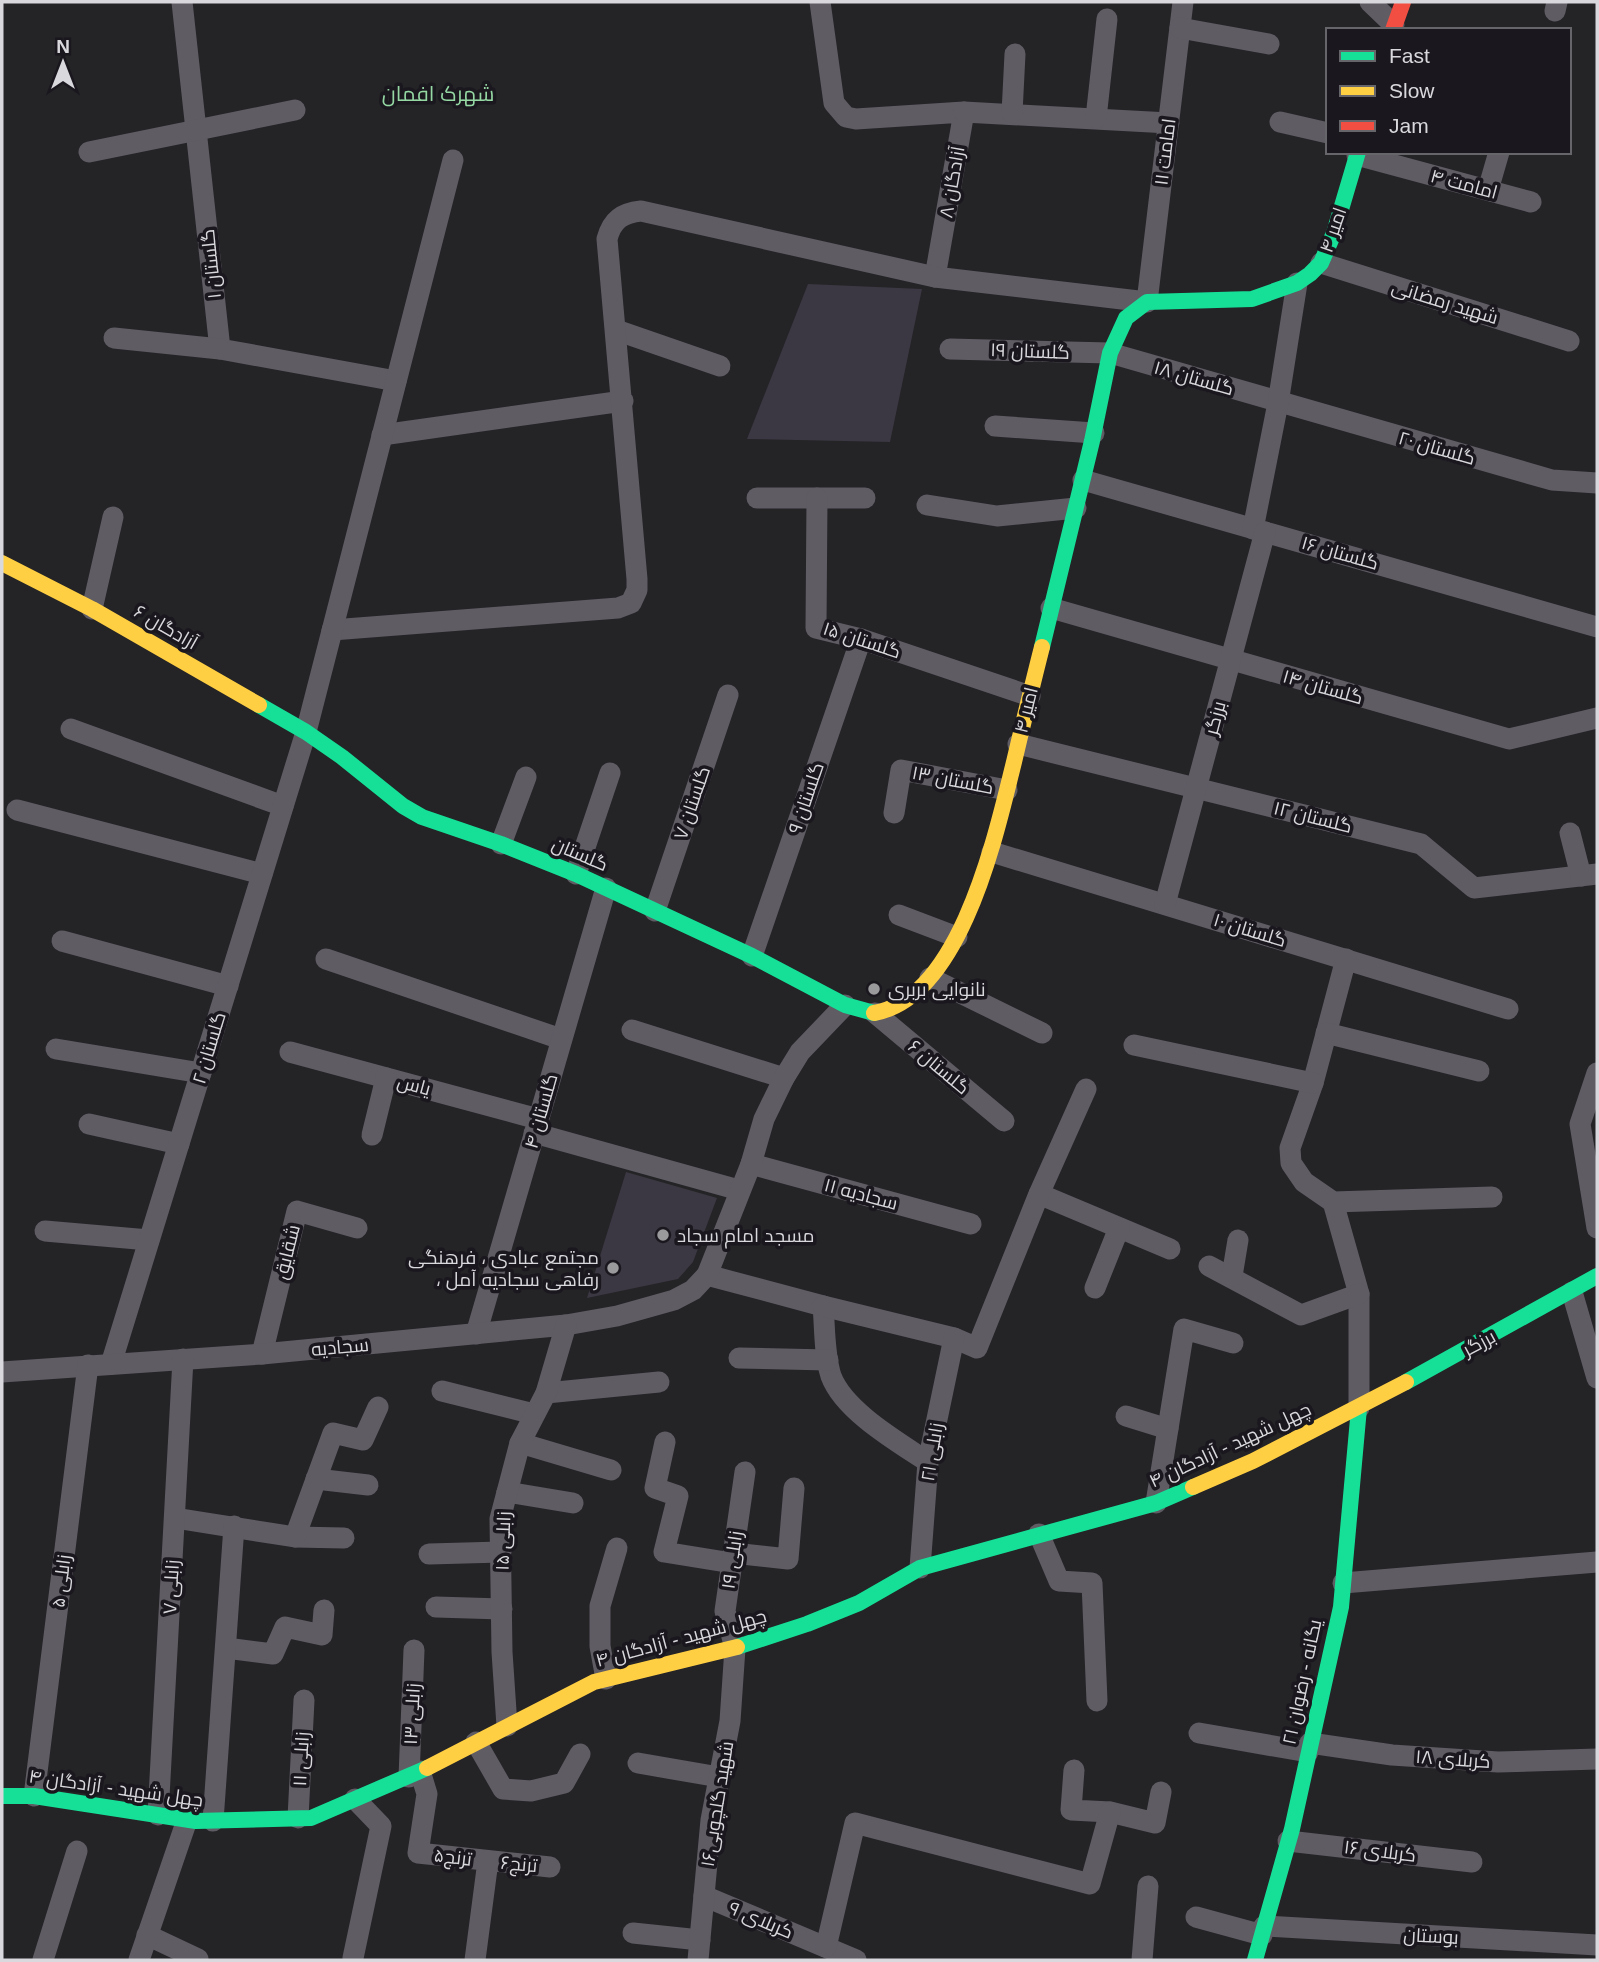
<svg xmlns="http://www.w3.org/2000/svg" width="1599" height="1962" font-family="Helvetica,Cairo,sans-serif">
<rect width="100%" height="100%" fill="#242326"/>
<g fill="#3c3843">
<path d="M808,284L922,289L890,442L747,439Z"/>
<path d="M626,1172L717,1198L693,1262L678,1279L587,1298Z"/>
</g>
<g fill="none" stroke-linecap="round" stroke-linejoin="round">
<g stroke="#5f5c64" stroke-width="21">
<path d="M182,2L220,349L396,381"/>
<path d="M820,2L834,103L846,117L856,119L964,112L935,277L1147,302L1183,2"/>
<path d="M1370,2L1394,25"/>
<path d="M1555,11L1557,2"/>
<path d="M1180,28L1269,44"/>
<path d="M964,112L1169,123"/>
<path d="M1012,113L1015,54"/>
<path d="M1096,118L1107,19"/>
<path d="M1280,122L1328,133"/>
<path d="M89,152L295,110"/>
<path d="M1357,155L1531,202"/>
<path d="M1488,190L1499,152"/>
<path d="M1321,263L1569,341"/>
<path d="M616,330L720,366"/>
<path d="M114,338L220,349"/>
<path d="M950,349L1110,353L1552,480L1597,483"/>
<path d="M995,426L1094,433"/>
<path d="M382,435L623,401"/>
<path d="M1083,480L1597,627"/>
<path d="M757,498H865"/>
<path d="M817,498L816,628L861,639L1030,696"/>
<path d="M927,505L997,516L1076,508"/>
<path d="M1253,529L1278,403L1297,283"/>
<path d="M1051,608L1509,739L1597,718"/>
<path d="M92,609L113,517"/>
<path d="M332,630L618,608L631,603L637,590V579L607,239C612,220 622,213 641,211L935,277"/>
<path d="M71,729L283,806"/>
<path d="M1018,744L1421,844L1474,888L1597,874"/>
<path d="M17,810L262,874"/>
<path d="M894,813L901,770L1007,790"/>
<path d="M1570,833L1581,876"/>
<path d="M501,844L526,777"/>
<path d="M992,852L1508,1009"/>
<path d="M576,874L610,773"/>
<path d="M1165,904L1265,532"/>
<path d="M655,911L728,695"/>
<path d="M899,915L957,937"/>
<path d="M62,941L228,986"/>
<path d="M752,956L861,639"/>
<path d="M326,959L561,1039"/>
<path d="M1346,959L1313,1083L1290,1148L1291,1163L1304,1182L1333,1202L1492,1197"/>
<path d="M930,978L1042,1033"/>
<path d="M875,1013L1004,1121"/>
<path d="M632,1030L784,1078"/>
<path d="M1326,1033L1479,1071"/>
<path d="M1134,1045L1313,1083"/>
<path d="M56,1049L201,1073"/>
<path d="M290,1052L538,1119"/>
<path d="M1597,1073L1580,1124L1597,1228"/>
<path d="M89,1124L179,1144"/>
<path d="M534,1133L739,1190"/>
<path d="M372,1135L386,1078"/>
<path d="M751,1164L971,1224"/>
<path d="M1039,1194L1170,1249"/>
<path d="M1333,1202L1359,1294V1408"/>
<path d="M45,1231L149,1240"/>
<path d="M1209,1266L1301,1315L1359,1294"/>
<path d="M707,1275L823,1306C825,1328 824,1354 831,1376C844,1411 898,1442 928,1462"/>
<path d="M1232,1276L1238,1240"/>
<path d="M1095,1288L1119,1228"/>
<path d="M1572,1292L1597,1378"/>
<path d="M823,1306L954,1338L977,1348L1039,1194L1086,1089"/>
<path d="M476,1334L606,888"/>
<path d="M262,1354L297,1211L357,1228"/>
<path d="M739,1358L828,1360"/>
<path d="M111,1364L306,732L453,160"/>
<path d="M2,1372L262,1354L566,1325L617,1316L674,1300L693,1290L707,1275L751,1164L764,1119L784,1078L800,1052L845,1005"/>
<path d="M442,1391L534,1414"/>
<path d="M546,1393L659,1382"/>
<path d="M1126,1416L1168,1429"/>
<path d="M665,1442L655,1488L678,1496L664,1552L732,1563"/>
<path d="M520,1443L611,1470"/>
<path d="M316,1479L368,1485"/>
<path d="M507,1492L573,1503"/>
<path d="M1156,1503L1184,1329L1233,1343"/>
<path d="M175,1518L295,1537L344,1538"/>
<path d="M1039,1534L1059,1581L1092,1583L1097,1701"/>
<path d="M295,1537L333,1433L363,1440L378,1407"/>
<path d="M733,1553L788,1559L794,1488"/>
<path d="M429,1554L501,1552"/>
<path d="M920,1568L928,1462L954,1338"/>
<path d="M1343,1583L1597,1562"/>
<path d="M436,1607L502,1609"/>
<path d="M226,1648L273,1654L285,1627L322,1635L324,1610"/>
<path d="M606,1679L600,1646V1606L617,1548"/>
<path d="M507,1726L502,1652L500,1519L520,1443L546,1393L566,1325"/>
<path d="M1199,1733L1308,1752"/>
<path d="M476,1742L503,1789L531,1791L564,1783L580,1754"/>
<path d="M1310,1743L1392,1755L1498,1762L1597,1759"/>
<path d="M638,1763L719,1777"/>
<path d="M1074,1770L1071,1810L1110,1812L1155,1823L1161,1792"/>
<path d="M420,1771L427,1794L418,1853L550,1867"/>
<path d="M409,1777L414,1650"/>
<path d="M34,1796L88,1365"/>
<path d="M158,1815L183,1359"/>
<path d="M298,1818L304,1700"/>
<path d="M213,1821L234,1526"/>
<path d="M1288,1841L1472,1862"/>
<path d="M704,1896L856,1960"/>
<path d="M1196,1917L1262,1935"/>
<path d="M1264,1926L1597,1945"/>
<path d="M633,1933L700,1940"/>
<path d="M147,1935L198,1959"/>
<path d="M826,1947L855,1823L1090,1884L1110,1812"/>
<path d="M353,1958L381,1826L355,1799"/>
<path d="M43,1960L77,1851"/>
<path d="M139,1960L187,1820"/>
<path d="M475,1960L488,1861"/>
<path d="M698,1960L711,1820L730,1721L735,1648L725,1611L745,1472"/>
<path d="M1142,1960L1148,1886"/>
</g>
<g stroke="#16e098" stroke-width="16">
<path d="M1042,647L1092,441L1110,353L1126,318L1147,302L1252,299L1297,283L1310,274L1321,263L1334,233L1358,152"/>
<path d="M259,705L306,732L342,757L403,806L422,817L501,844L576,874L752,956L845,1005L874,1013"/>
<path d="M1406,1382L1597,1276"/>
<path d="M737,1647L807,1624L859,1603L920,1568L1156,1503L1193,1487"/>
<path d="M2,1796H34L196,1821L311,1818L427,1768"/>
<path d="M1255,1960L1292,1829L1341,1607L1359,1408"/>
</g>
<g stroke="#ffcf43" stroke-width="16">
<path d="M2,563L92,609L259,705"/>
<path d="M874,1013C961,998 996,834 1014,762C1023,724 1032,686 1042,647"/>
<path d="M1193,1487L1253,1461L1406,1382"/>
<path d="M427,1768L594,1682L737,1647"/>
</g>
<path stroke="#f24e42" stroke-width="16" d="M1393,30L1403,2"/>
</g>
<g fill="#9a999c" stroke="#1a181e" stroke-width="2.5">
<circle cx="874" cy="989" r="7"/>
<circle cx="663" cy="1235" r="7"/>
<circle cx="613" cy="1268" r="7"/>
</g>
<g text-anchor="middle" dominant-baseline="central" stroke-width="7" stroke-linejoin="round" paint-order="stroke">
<g font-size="19" fill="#d9d8dc" stroke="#1a181e">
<text transform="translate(1165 152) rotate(-83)">امامت ۱۱</text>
<text transform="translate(952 182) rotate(-80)">آزادگان ۸</text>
<text transform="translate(1464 184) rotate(15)">امامت ۴</text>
<text transform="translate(1333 230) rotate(-71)">امیر ۴</text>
<text transform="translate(211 264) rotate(-96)">گلستان ۱</text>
<text transform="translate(1445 302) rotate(17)">شهید رمضانی</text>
<text transform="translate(1030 351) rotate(2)">گلستان ۱۹</text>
<text transform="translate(1194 378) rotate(16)">گلستان ۱۸</text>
<text transform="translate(1437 448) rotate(16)">گلستان ۲۰</text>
<text transform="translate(1340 553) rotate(16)">گلستان ۱۶</text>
<text transform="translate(166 627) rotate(30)">آزادگان ۶</text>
<text transform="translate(862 640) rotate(18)">گلستان ۱۵</text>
<text transform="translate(1323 687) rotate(16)">گلستان ۱۴</text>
<text transform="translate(1026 710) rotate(-76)">امیر ۴</text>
<text transform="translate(1215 718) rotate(-75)">برزگر</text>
<text transform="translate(953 780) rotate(11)">گلستان ۱۳</text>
<text transform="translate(806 798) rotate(-71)">گلستان ۹</text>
<text transform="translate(692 803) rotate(-71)">گلستان ۷</text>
<text transform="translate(1313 817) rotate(14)">گلستان ۱۲</text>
<text transform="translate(580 854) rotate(23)">گلستان</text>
<text transform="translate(1250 930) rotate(17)">گلستان ۱۰</text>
<text transform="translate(209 1048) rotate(-73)">گلستان ۲</text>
<text transform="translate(939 1067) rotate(40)">گلستان ۶</text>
<text transform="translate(414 1085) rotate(15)">یاس</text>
<text transform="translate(541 1111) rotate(-74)">گلستان ۴</text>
<text transform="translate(861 1194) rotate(15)">سجادیه ۱۱</text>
<text transform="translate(287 1252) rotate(-76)">شقایق</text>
<text transform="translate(1479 1343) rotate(-28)">برزگر</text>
<text transform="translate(340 1347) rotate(-5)">سجادیه</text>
<text transform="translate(1230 1445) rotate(-25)">چهل شهید - آزادگان ۴</text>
<text transform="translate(932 1452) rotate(-81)">زابلی ۲۱</text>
<text transform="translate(503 1541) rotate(-88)">زابلی ۱۵</text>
<text transform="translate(732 1560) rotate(-82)">زابلی ۱۹</text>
<text transform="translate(61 1581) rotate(-83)">زابلی ۵</text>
<text transform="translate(171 1587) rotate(-87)">زابلی ۷</text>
<text transform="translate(681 1638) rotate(-15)">چهل شهید - آزادگان ۴</text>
<text transform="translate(1302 1682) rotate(-78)">یگانه - رضوان ۲۱</text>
<text transform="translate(412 1714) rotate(-87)">زابلی ۱۳</text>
<text transform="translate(301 1759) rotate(-87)">زابلی ۱۱</text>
<text transform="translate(1453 1759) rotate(4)">کربلای ۱۸</text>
<text transform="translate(116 1788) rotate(8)">چهل شهید - آزادگان ۴</text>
<text transform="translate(717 1804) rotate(-81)">شهید گلچوبی۱۶</text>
<text transform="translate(1380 1851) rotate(7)">کربلای ۱۶</text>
<text transform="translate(453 1857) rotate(7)">ترنج۵</text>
<text transform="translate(519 1864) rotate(5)">ترنج۶</text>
<text transform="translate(761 1920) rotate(23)">کربلای ۹</text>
<text transform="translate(1431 1936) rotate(3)">بوستان</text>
</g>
<g font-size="19" fill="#d9d8dc" stroke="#1a181e" text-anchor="start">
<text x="888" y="989">نانوایی بربری</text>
<text x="677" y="1235">مسجد امام سجاد</text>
<text x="599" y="1257" text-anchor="end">مجتمع عبادی ، فرهنگی<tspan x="599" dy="22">، رفاهی سجادیه آمل</tspan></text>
</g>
<g font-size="21" fill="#95d8a4" stroke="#1a181e">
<text x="438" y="93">شهرک افمان</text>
</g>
</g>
<rect width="1599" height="1962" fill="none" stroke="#d9d8dc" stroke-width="7"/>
<rect x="1326" y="28" width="245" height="126" fill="#1a181e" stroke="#66656a" stroke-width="2"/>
<rect x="1340" y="51" width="35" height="10" fill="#16e098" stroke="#66656a" stroke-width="2"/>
<text x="1389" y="63" font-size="21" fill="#d9d8dc">Fast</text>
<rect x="1340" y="86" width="35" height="10" fill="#ffcf43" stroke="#66656a" stroke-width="2"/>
<text x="1389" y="98" font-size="21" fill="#d9d8dc">Slow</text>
<rect x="1340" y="121" width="35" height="10" fill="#f24e42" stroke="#66656a" stroke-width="2"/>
<text x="1389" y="133" font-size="21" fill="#d9d8dc">Jam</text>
<g transform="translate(63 63)" stroke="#1a181e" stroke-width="5" paint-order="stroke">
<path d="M0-5L12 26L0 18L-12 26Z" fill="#d9d8dc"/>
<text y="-10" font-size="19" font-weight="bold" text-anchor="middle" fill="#d9d8dc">N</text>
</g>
</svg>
